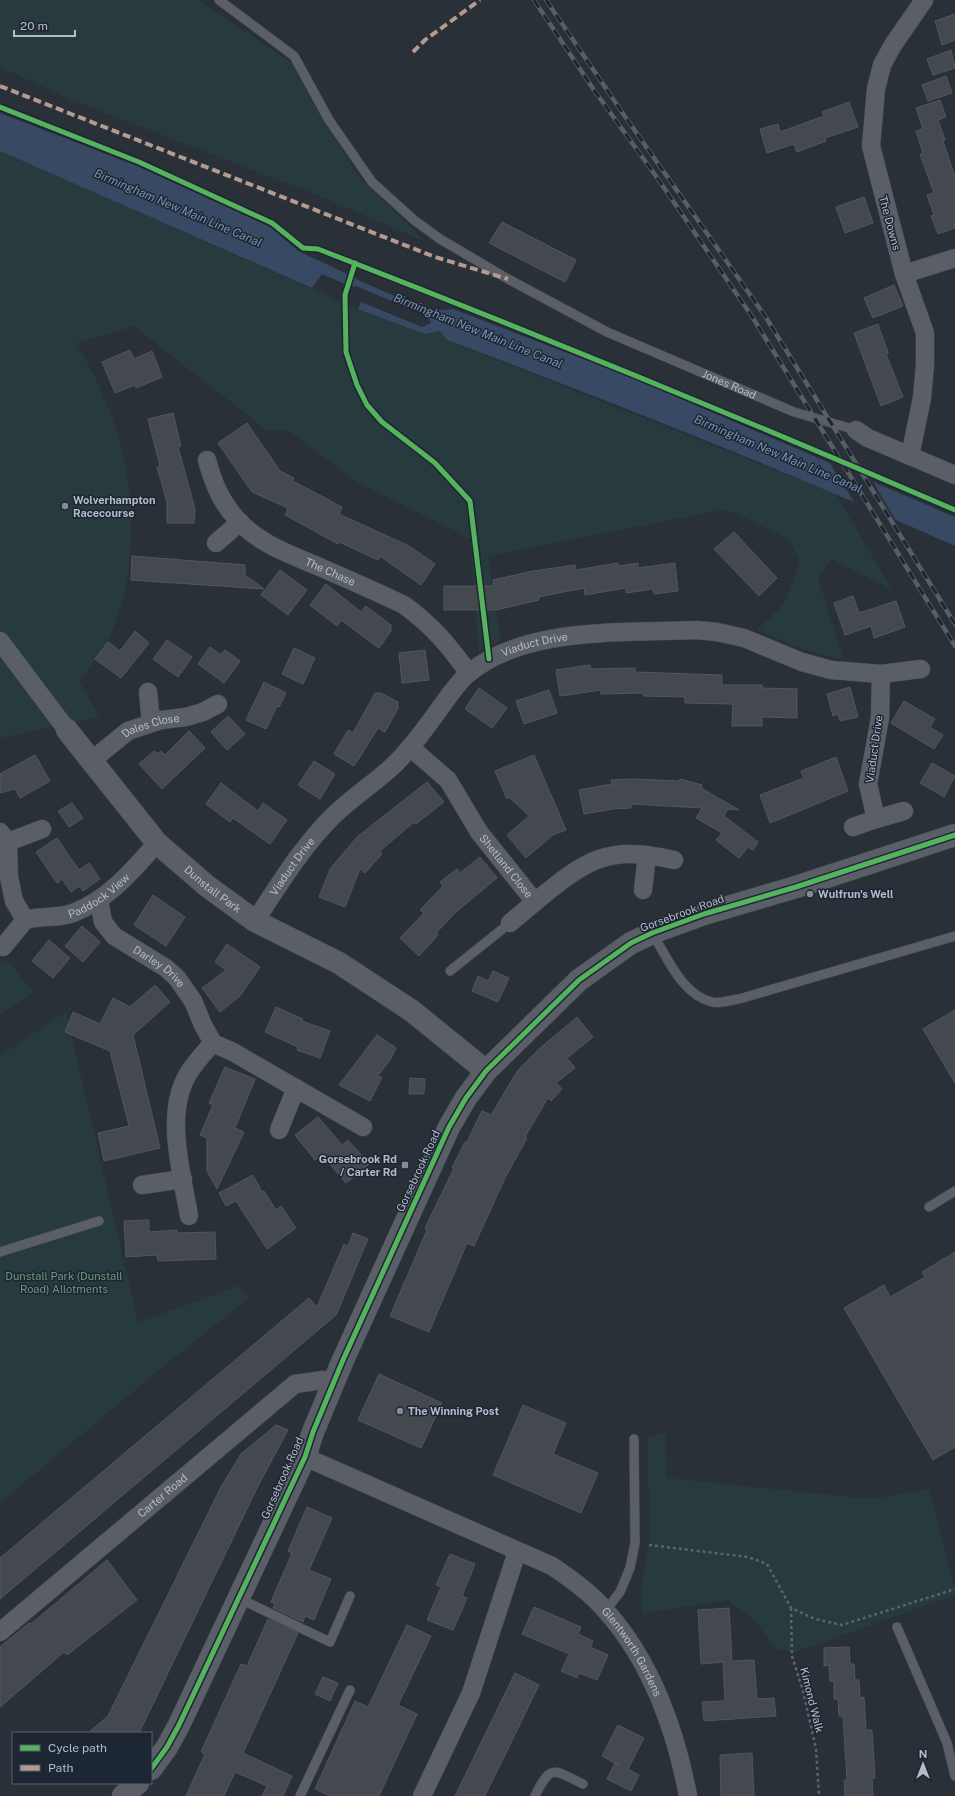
<svg xmlns="http://www.w3.org/2000/svg" width="955" height="1796" font-family="'Public Sans',sans-serif">
<rect width="100%" height="100%" fill="#2a3038"/>
<g fill="#273a3e">
<path d="M0,0H198L292,63L313,102L358,176L426,242L322,197L72,100L0,67Z"/>
<path d="M0,151L358,309L424,334L440,331L447,340L836,494L892,590L831,559L818,579L844,659C813,655 786,643 758,630L784,604L800,562L789,539L730,511L722,510L488,556L501,640L479,652L470,538L360,484L289,431L266,430L134,326L77,343C92,371 107,400 117,431C135,492 137,564 115,625C107,646 93,664 79,681L99,717L0,738Z"/>
<path d="M0,959L4,963L7,960L33,992L0,1015Z"/>
<path d="M66,1012L138,1322L234,1288L238,1285L249,1298L154,1374L0,1503V1056Z"/>
<path d="M665,1434L667,1478L871,1499L929,1489L955,1588V1595L795,1652L777,1649L751,1617L727,1600L642,1614L641,1588L650,1539L647,1436Z"/>
</g>
<path fill="#384963" d="M0,113L137,166L270,227L298,251L356,278L358,280L429,311L453,309L635,379L955,517V546C788,472 618,404 447,340L440,331L424,334L358,309L361,302L422,327L431,323L427,316L356,286L352,287L322,274L312,288L0,151Z"/>
<path fill="#2a3038" d="M828,460L871,478L897,523L856,505Z"/>
<g fill="#444950" stroke="#52575f">
<path d="M955,14V40L942,45L935,21Z"/>
<path d="M951,50L955,68L933,75L927,59Z"/>
<path d="M946,76L952,93L928,101L922,85Z"/>
<path d="M940,100L946,117L938,120L945,140L943,141L955,177V228L938,234L931,216L934,215L927,195L934,193L920,154L923,153L916,131L923,129L916,108Z"/>
<path d="M849,102L858,127L825,138L826,141L797,152L794,144L767,153L760,129L778,124L780,132L824,116L822,112Z"/>
<path d="M864,197L873,223L845,233L836,207Z"/>
<path d="M502,222L576,260L565,282L489,243Z"/>
<path d="M894,285L903,306L873,318L864,298Z"/>
<path d="M878,324L888,353L886,354L903,397L881,406L854,333Z"/>
<path d="M130,350L134,359L152,351L162,377L136,388L135,385L115,393L102,362Z"/>
<path d="M173,413L181,446L178,447L195,509L194,523H167V502L157,467L160,466L148,419Z"/>
<path d="M247,423L280,471L294,478L293,481L342,507L339,514L409,546L435,564L421,585L380,556L378,560L339,542L338,544L285,515L288,508L252,492L218,443Z"/>
<path d="M734,532L777,578L759,596L714,549Z"/>
<path d="M132,556L245,565V575L264,589L131,580Z"/>
<path d="M618,563V566L638,563V568L675,563L678,591L654,594L653,589L626,593V588L585,595L584,588L538,597L539,600L496,610H444V586H494L493,580L533,571L575,565L576,570Z"/>
<path d="M280,570L307,590L288,615L261,595Z"/>
<path d="M326,584L361,612L366,606L391,625V631L379,648L341,620L337,626L310,605Z"/>
<path d="M853,596L859,613L896,601L905,627L874,638L871,626L845,635L834,603Z"/>
<path d="M135,631L149,643L121,678L95,659L108,642L120,651Z"/>
<path d="M167,640L192,657L178,677L153,659Z"/>
<path d="M210,647L221,655L225,650L240,661L224,683L198,664Z"/>
<path d="M294,648L315,658L303,684L282,674Z"/>
<path d="M425,650L429,680L402,683L399,653Z"/>
<path d="M590,665L591,669L635,668V672L722,675V685H762V688L797,689V718L762,717V726H732L733,704L685,703V697L643,696L644,693L601,694V690L560,696L556,670Z"/>
<path d="M264,682L286,693L279,707L277,706L266,729L246,720Z"/>
<path d="M850,687L858,717L840,721L838,714L833,716L827,694Z"/>
<path d="M479,688L507,708L492,728L465,709Z"/>
<path d="M549,690L557,713L524,724L516,701Z"/>
<path d="M375,693H381L398,702V708L385,732L378,728L354,766L334,754L348,730L353,733Z"/>
<path d="M904,701L935,719L930,727L943,735L934,749L891,723Z"/>
<path d="M228,716L245,734L227,750L211,732Z"/>
<path d="M189,731L205,748L162,789L139,764L154,751L157,754L161,751L165,755Z"/>
<path d="M35,755L50,781L20,798L15,789L0,793V774Z"/>
<path d="M534,755L566,830L553,835L526,858L507,835L529,816L509,797L507,799L495,771Z"/>
<path d="M836,757L848,791L770,823L760,795L804,778L801,771Z"/>
<path d="M314,761L335,774L320,799L298,785Z"/>
<path d="M932,763L955,776L944,797L920,783Z"/>
<path d="M633,779L679,781L680,779L702,785L701,788L739,810L728,809L724,816L758,842L753,850L748,847L739,858L716,840L722,833L696,818L702,808L631,804V808L613,809L584,814L579,790L612,784L611,780Z"/>
<path d="M427,782L444,802L416,824L414,822L380,851L382,854L365,873L360,869L345,907L319,897L330,869L357,837Z"/>
<path d="M221,783L258,811L263,803L287,820L270,844L233,818L230,822L206,804Z"/>
<path d="M72,803L83,818L69,827L58,811Z"/>
<path d="M57,838L79,870L89,863L100,879L83,891L79,886L71,892L62,879L57,883L36,852Z"/>
<path d="M480,857L497,878L456,912L436,933L438,935L419,956L400,938L424,913L420,910L443,886L440,882L457,869L460,873Z"/>
<path d="M153,895L185,917L166,946L134,925Z"/>
<path d="M82,926L100,942L83,962L65,946Z"/>
<path d="M49,940L70,958L53,978L32,961Z"/>
<path d="M227,944L260,967L240,996L220,1012L202,988L226,970L215,962Z"/>
<path d="M493,971L509,978L498,1002L472,991L478,976L488,981Z"/>
<path d="M155,985L170,1002L133,1035L160,1148L104,1161L98,1133L129,1126L110,1051L65,1032L73,1012L100,1024L113,998L130,1007Z"/>
<path d="M276,1007L303,1019L302,1021L330,1031L320,1058L297,1050L298,1047L265,1032Z"/>
<path d="M955,1010V1083L923,1029Z"/>
<path d="M577,1017L593,1037L567,1058L575,1068L556,1083L562,1089L551,1101L548,1098L525,1137L527,1138L505,1178L474,1246L467,1243L429,1332L390,1316L427,1230L425,1228L454,1168H452L465,1142H467L482,1111L491,1115L518,1070L539,1049Z"/>
<path d="M377,1035L396,1048L390,1060L377,1077H382L370,1101L339,1085Z"/>
<path d="M225,1067L255,1079L235,1128L244,1132L217,1189L207,1171V1138L200,1135L213,1105L209,1103Z"/>
<path d="M410,1078L425,1079L424,1094H409Z"/>
<path d="M318,1117L342,1145L348,1140L369,1164L346,1183L322,1155L315,1160L295,1135Z"/>
<path d="M253,1175L262,1192L264,1191L276,1210L281,1206L296,1228L267,1249L236,1201L226,1206L219,1193Z"/>
<path d="M149,1220V1232L177,1230V1233L215,1232L216,1259L158,1261L157,1255L126,1257L124,1221Z"/>
<path d="M353,1233L368,1239L336,1315L0,1599V1558L309,1298L317,1307L344,1244L348,1246Z"/>
<path d="M955,1252V1447L933,1460L844,1308L884,1285L890,1297L925,1277L922,1272Z"/>
<path d="M379,1374L442,1403L421,1448L358,1420Z"/>
<path d="M523,1405L566,1423L553,1454L598,1473L581,1513L493,1475Z"/>
<path d="M276,1425L288,1430L259,1484L139,1733H88L108,1716L221,1487L241,1454Z"/>
<path d="M307,1507L332,1518L309,1570L331,1579L314,1620L305,1616L303,1622L273,1608L275,1603L271,1602L292,1553L288,1551Z"/>
<path d="M450,1554L475,1564L462,1596L467,1598L453,1630L427,1620L441,1587L436,1585Z"/>
<path d="M107,1560L137,1600L67,1655L64,1652L0,1707V1647L29,1623L31,1624Z"/>
<path d="M534,1607L581,1627L578,1634L593,1641L590,1647L608,1655L597,1680L579,1673L577,1678L561,1671L569,1654L522,1634Z"/>
<path d="M729,1608L732,1661L754,1660L757,1699L774,1698L776,1716L704,1721L702,1702L725,1701L723,1662L701,1664L698,1610Z"/>
<path d="M268,1619L298,1633L243,1753L292,1776L283,1796H262L267,1786L235,1772L224,1796H186L205,1754L201,1752L241,1664L247,1666Z"/>
<path d="M407,1625L431,1636L398,1705L417,1714L379,1796H330L315,1789L355,1701L368,1707Z"/>
<path d="M849,1647L850,1664H854L855,1680H859L860,1698L864,1697L866,1730H872L875,1778L872,1779L873,1796H845L844,1780H847L843,1716H839L838,1699H834V1681H830L829,1665L824,1666V1648Z"/>
<path d="M515,1673L539,1685L485,1796H455Z"/>
<path d="M323,1677L338,1683L330,1701L315,1694Z"/>
<path d="M618,1725L644,1738L628,1769L639,1775L631,1791L607,1779L615,1763L620,1766L602,1756Z"/>
<path d="M752,1753L754,1796H721L720,1755Z"/>
</g>
<g fill="none" stroke-linecap="round" stroke-linejoin="round">
<defs>
<g id="service">
<path id="s1" d="M219,0L294,56L329,120L372,182L414,220L440,239L508,279L607,332L794,412L856,430"/>
<path d="M652,933C667,957 682,995 712,1002C719,1004 731,1000 739,999L955,936"/>
<path d="M450,971L510,923"/>
<path d="M929,1207L955,1191"/>
<path d="M0,1252L99,1221"/>
<path d="M238,1598L330,1642L350,1596"/>
<path d="M606,1610L620,1592L630,1568L635,1543L634,1439"/>
<path d="M897,1627L947,1743L955,1776"/>
<path d="M300,1796L350,1690"/>
<path d="M535,1796C551,1763 554,1770 583,1784"/>
</g>
<g id="minor">
<path d="M904,274L955,258"/>
<path d="M856,430L868,438L955,475"/>
<path d="M910,456L922,398L925,365V333L904,274L871,146L876,89L882,65L893,45L924,0"/>
<path id="s2" d="M207,460C213,482 220,500 235,517C256,542 286,553 315,565C345,578 375,591 404,605C433,626 448,645 469,673"/>
<path d="M216,543L240,522"/>
<path d="M0,641L67,730"/>
<path d="M881,674L921,669"/>
<path d="M148,692L151,723"/>
<path id="s3" d="M411,748L448,780L479,832L535,902C586,860 607,844 674,860"/>
<path id="s4" d="M91,761L128,731L161,720L186,717L203,712L218,704"/>
<path d="M853,827L876,819"/>
<path id="s5" d="M0,832L8,842L9,877L14,901L25,920C40,915 57,919 73,913C109,899 132,871 157,843"/>
<path d="M8,842L42,829"/>
<path d="M643,890L647,855"/>
<path id="s6" d="M99,900L103,922L114,936L166,968L177,978L193,1001L203,1025L213,1043L233,1052L363,1127"/>
<path id="s7" d="M255,921C279,885 301,848 332,817C352,797 375,783 395,764C412,747 426,728 440,708C449,696 458,682 469,673C526,626 627,633 697,630L717,632L744,638L802,662L831,670L881,674L880,718L868,784L876,819L904,811"/>
<path d="M510,923L535,902"/>
<path d="M3,947L25,920"/>
<path d="M279,1130L296,1088"/>
<path d="M142,1185L183,1179"/>
<path d="M189,1216C182,1173 164,1114 188,1074C195,1062 204,1053 213,1043"/>
<path id="s8" d="M305,1457L552,1566C571,1579 591,1593 606,1611C651,1661 676,1731 688,1796"/>
<path id="s9" d="M0,1632L295,1384L323,1380L333,1383"/>
<path d="M422,1796L471,1693L517,1552"/>
</g>
<g id="tertiary">
<path id="s10" d="M67,730L157,843L207,886L255,921L339,963L412,1011L486,1071"/>
<path d="M151,1769L167,1747L179,1725L305,1457L313,1432L343,1360L449,1127L466,1098L486,1071L579,980L631,943L652,933L704,914L796,887L955,835"/>
<path d="M123,1796L138,1783"/>
</g>
</defs>
<use href="#service" stroke="#484c53" stroke-width="10"/>
<use href="#minor" stroke="#484c53" stroke-width="19"/>
<use href="#tertiary" stroke="#484c53" stroke-width="23"/>
<g stroke="#5d636a" stroke-width="2.5" stroke-dasharray="3 3" stroke-linecap="butt">
<path d="M649,1545L748,1557L767,1564L791,1608L815,1619L842,1625L955,1589"/>
<path d="M791,1608L792,1656L803,1691L816,1749L819,1796"/>
</g>
<use href="#service" stroke="#5a5e66" stroke-width="9"/>
<use href="#minor" stroke="#5a5e66" stroke-width="18"/>
<use href="#tertiary" stroke="#5a5e66" stroke-width="22"/>
<defs>
<g id="rail">
<path d="M534,0L594,90L658,179L753,318L955,646"/>
<path d="M546,0L626,118L765,316L955,624"/>
</g>
</defs>
<use href="#rail" stroke="#595d64" stroke-width="4.5"/>
<use href="#rail" stroke="#1d2633" stroke-width="3" stroke-dasharray="9" stroke-linecap="butt"/>
<g stroke="#b69a8f" stroke-width="4" stroke-dasharray="8 4" stroke-linecap="butt">
<path d="M413,52L425,40L480,0"/>
<path d="M0,86L435,257L508,279"/>
</g>
<defs>
<g id="cycleway">
<path d="M0,107L139,162L272,223L303,248L318,249C532,332 744,419 955,510"/>
<path d="M355,263L345,295L346,352L357,385L367,405L382,422L435,463L470,501L489,659"/>
<path d="M151,1769L167,1747L179,1725L305,1457L313,1432L343,1360L449,1127L466,1098L486,1071L579,980L631,943L652,933L704,914L796,887L955,835"/>
</g>
</defs>
<use href="#cycleway" stroke="#1d2633" stroke-width="8"/>
<use href="#cycleway" stroke="#56b35d" stroke-width="5"/>
</g>
<g fill="#848b96" stroke="#1d2633" stroke-width="1.5">
<circle cx="65" cy="506" r="4"/>
<circle cx="810" cy="894" r="4"/>
<rect x="401" y="1161" width="8" height="8" rx="2"/>
<circle cx="400" cy="1411" r="4"/>
</g>
<g text-anchor="middle" dominant-baseline="central" stroke-width="3" stroke-linejoin="round" paint-order="stroke">
<g font-size="11" fill="#b4bcc9" stroke="#1d2633">
<text transform="translate(890 223) rotate(75)">The Downs</text>
<text stroke="none"><textPath href="#s1" startOffset="655">Jones Road</textPath></text>
<text stroke="none"><textPath href="#s2" startOffset="175">The Chase</textPath></text>
<text stroke="none"><textPath href="#s7" startOffset="402">Viaduct Drive</textPath></text>
<text stroke="none"><textPath href="#s4" startOffset="71">Dales Close</textPath></text>
<text transform="translate(874 749) rotate(-82)">Viaduct Drive</text>
<text stroke="none"><textPath href="#s3" startOffset="153">Shetland Close</textPath></text>
<text stroke="none"><textPath href="#s7" startOffset="66">Viaduct Drive</textPath></text>
<text stroke="none"><textPath href="#s10" startOffset="217">Dunstall Park</textPath></text>
<text stroke="none"><textPath href="#s5" startOffset="174">Paddock View</textPath></text>
<text transform="translate(682 913) rotate(-20)">Gorsebrook Road</text>
<text stroke="none"><textPath href="#s6" startOffset="95">Darley Drive</textPath></text>
<text transform="translate(418 1171) rotate(-65)">Gorsebrook Road</text>
<text transform="translate(282 1478) rotate(-66)">Gorsebrook Road</text>
<text stroke="none"><textPath href="#s9" startOffset="212">Carter Road</textPath></text>
<text stroke="none"><textPath href="#s8" startOffset="389">Glentworth Gardens</textPath></text>
<text transform="translate(812 1700) rotate(76)">Kimond Walk</text>
</g>
<g font-size="11" font-weight="bold" fill="#b4bcc9" stroke="#1d2633" text-anchor="start">
<text x="73" y="500">Wolverhampton<tspan x="73" dy="13">Racecourse</tspan></text>
<text x="818" y="894">Wulfrun's Well</text>
<text x="397" y="1159" text-anchor="end">Gorsebrook Rd<tspan x="397" dy="13">/ Carter Rd</tspan></text>
<text x="408" y="1411">The Winning Post</text>
</g>
<g font-size="11" fill="#6b9a76" stroke="#1d2633">
<text x="64" y="1276">Dunstall Park (Dunstall<tspan x="64" dy="13">Road) Allotments</tspan></text>
</g>
<g font-size="12" font-style="italic" fill="#7c92b1" stroke="#1d2633">
<text transform="translate(178 208) rotate(23)">Birmingham New Main Line Canal</text>
<text transform="translate(478 331) rotate(22)">Birmingham New Main Line Canal</text>
<text transform="translate(778 454) rotate(23)">Birmingham New Main Line Canal</text>
</g>
</g>
<rect x="12" y="1732" width="140" height="52" fill="#1d2633" stroke="#59626f"/>
<rect x="20" y="1745" width="20" height="6" fill="#56b35d" stroke="#59626f"/>
<text x="48" y="1752" font-size="12" fill="#b4bcc9">Cycle path</text>
<rect x="20" y="1765" width="20" height="6" fill="#b69a8f" stroke="#59626f"/>
<text x="48" y="1772" font-size="12" fill="#b4bcc9">Path</text>
<g transform="translate(923 1764)" stroke="#1d2633" stroke-width="3" paint-order="stroke">
<path d="M0-3L7 15L0 10L-7 15Z" fill="#b4bcc9"/>
<text y="-6" font-size="11" font-weight="bold" text-anchor="middle" fill="#b4bcc9">N</text>
</g>
<path d="M14 30v6h61v-6" fill="none" stroke="#b4bcc9" stroke-width="2"/>
<text x="20" y="30" font-size="12" fill="#b4bcc9" stroke="#1d2633" stroke-width="3" paint-order="stroke">20 m</text>
</svg>
